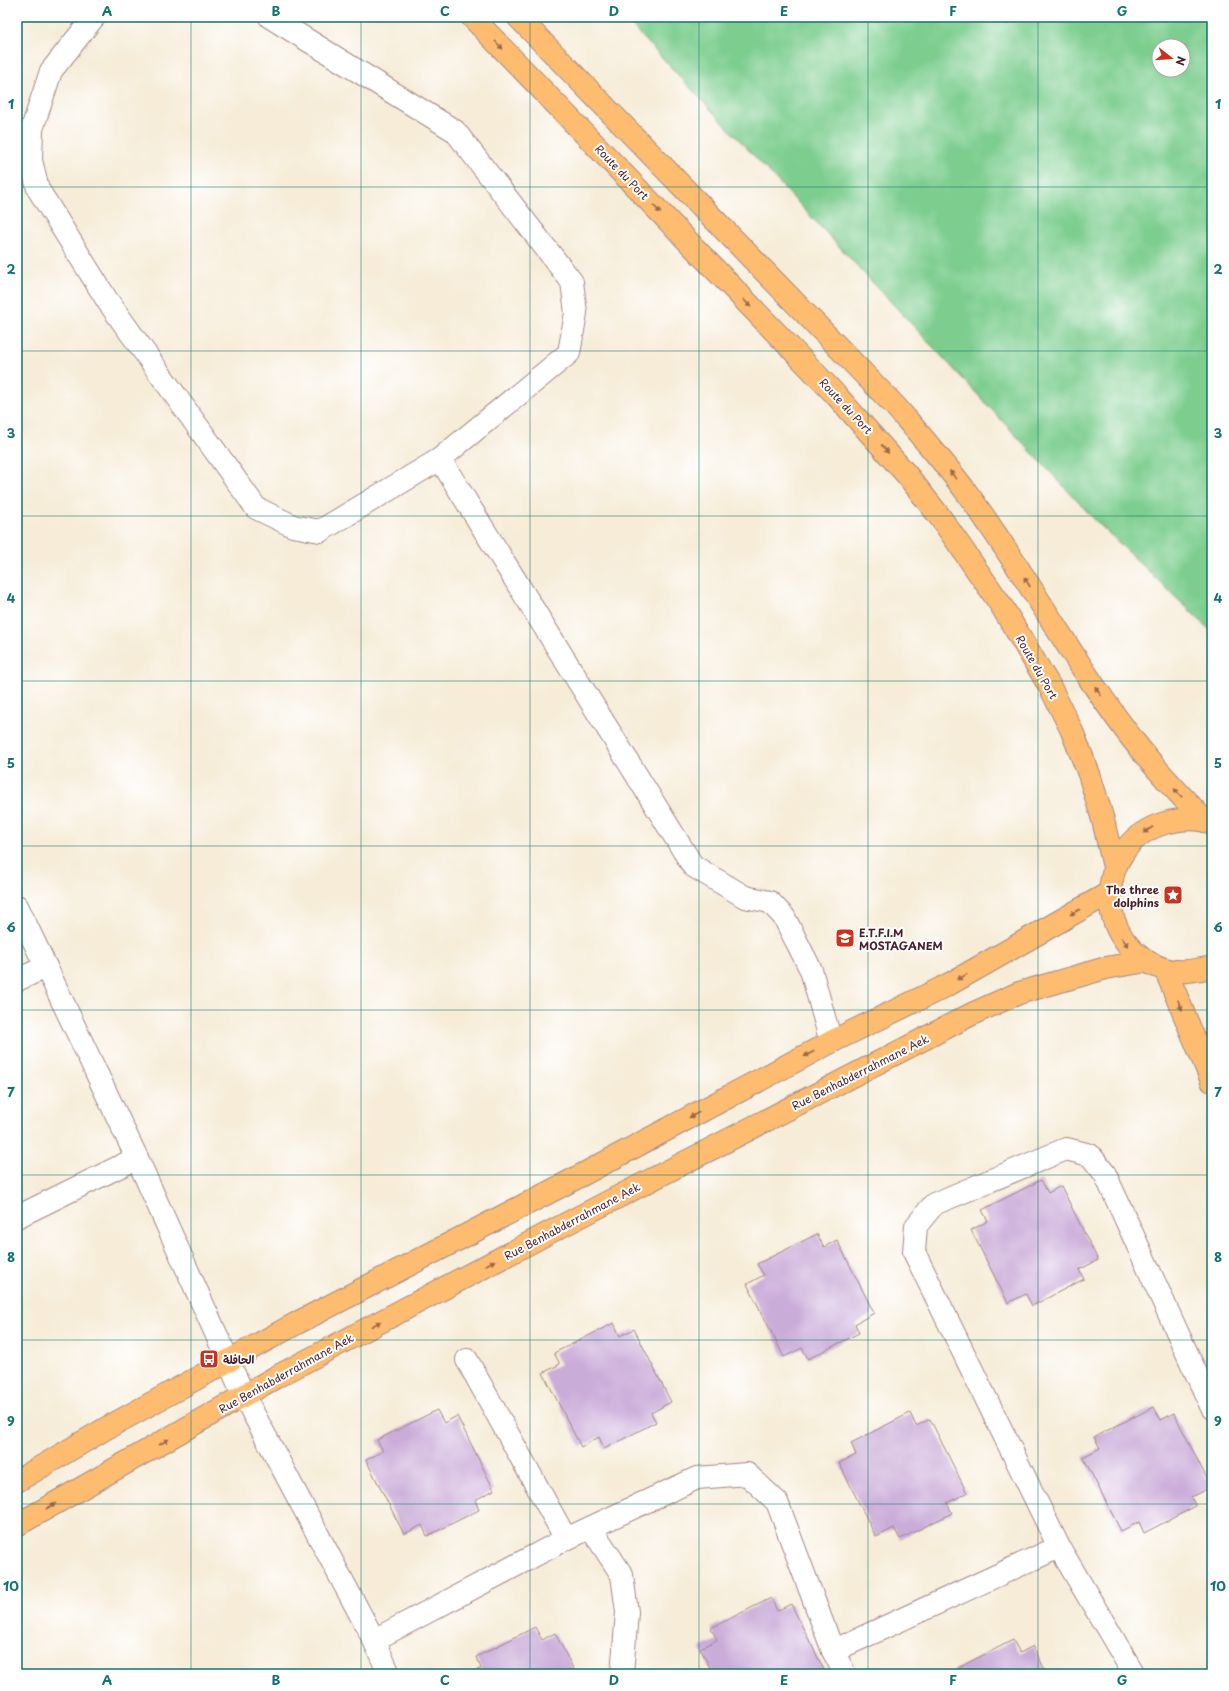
<svg xmlns="http://www.w3.org/2000/svg" width="1229" height="1691" font-family="'Playpen Sans','Playpen Sans Arabic',sans-serif">
<rect width="100%" height="100%" fill="#fff"/>
<filter id="ink" filterUnits="userSpaceOnUse"><feTurbulence type="fractalNoise" baseFrequency=".025" numOctaves="2"/><feDisplacementMap in="SourceGraphic" scale="8" xChannelSelector="R" yChannelSelector="G"/><feConvolveMatrix kernelMatrix="1 2 1 2 8 2 1 2 1" color-interpolation-filters="sRGB"/></filter>
<filter id="wash" filterUnits="userSpaceOnUse"><feTurbulence type="fractalNoise" baseFrequency=".012" numOctaves="4" result="noise"/><feDisplacementMap in="SourceGraphic" scale="16" xChannelSelector="R" yChannelSelector="G"/><feGaussianBlur stdDeviation="0.9" result="paint"/><feColorMatrix in="noise" values="0 0 0 0 0 0 0 0 0 0 0 0 0 0 0 0 0 1.4 0 .05"/><feComposite in="paint" operator="in"/></filter>
<g filter="url(#wash)">
<rect width="100%" height="100%" fill="#f6ecd8"/>
<path fill="#7ccd8e" stroke="#63765c" fill-rule="evenodd" d="M624,17H1212V632L1096,521ZM1159,46H1183V70H1159Z"/>
<g id="blocks">
<g fill="#caacd9">
<path d="M1041,1180L1048,1193L1061,1186L1098,1260L1079,1270L1084,1279L1032,1306L1026,1294L1008,1303L971,1230L988,1221L982,1210Z"/>
<path d="M817,1234L824,1247L837,1240L874,1313L855,1324L859,1333L808,1359L802,1348L784,1357L747,1284L764,1275L757,1264Z"/>
<path d="M614,1323L620,1336L634,1329L671,1402L651,1413L656,1422L604,1449L599,1437L581,1447L543,1373L560,1364L554,1353Z"/>
<path d="M1154,1407L1161,1420L1174,1413L1211,1487L1191,1497L1196,1506L1144,1533L1139,1522L1121,1531L1083,1457L1100,1448L1094,1437Z"/>
<path d="M437,1410L444,1423L457,1416L494,1490L475,1500L479,1510L427,1536L422,1525L404,1534L366,1460L383,1451L377,1440Z"/>
<path d="M910,1413L916,1426L930,1419L967,1493L947,1503L952,1513L900,1539L894,1528L876,1537L839,1463L856,1455L851,1443Z"/>
<path d="M771,1598L777,1611L791,1604L826,1674H713L700,1648L717,1640L711,1628Z"/>
<path d="M535,1627L542,1640L555,1633L576,1674H471L481,1668L476,1657Z"/>
<path d="M1013,1640L1020,1653L1033,1646L1047,1674H956L954,1670Z"/>
</g>
</g>
</g>
<g filter="url(#ink)">
<use href="#blocks" fill-opacity="0" stroke="#a08682" stroke-width="1"/>
<g fill="none" stroke-linecap="round" stroke-linejoin="round">
<defs>
<g id="minor">
<path d="M94,17L51,71L32,129L31,160L38,189L107,300L256,508L293,526L320,531L440,459L569,353L576,313L572,282L455,131L270,17"/>
<path d="M440,459L693,866L745,897L770,902L784,917L811,970L831,1042"/>
<path d="M17,906L137,1158L244,1396L374,1640L389,1674"/>
<path d="M17,980L46,967"/>
<path d="M17,1217L137,1158"/>
<path d="M467,1360L566,1539"/>
<path d="M591,1528L622,1575L627,1612L622,1674"/>
<path d="M374,1640L566,1539L697,1478L747,1474L777,1502L833,1651L845,1674"/>
<path d="M833,1651L1059,1547"/>
<path d="M1134,1674L1059,1547L914,1252L916,1226L934,1204L1066,1149L1090,1155L1105,1174L1212,1408"/>
</g>
<g id="major">
<path d="M472,17L836,395L907,475L940,517L1001,605L1050,687L1071,729L1089,774L1103,820L1114,867"/>
<path d="M518,17L896,407C920,435 945,463 967,493C1028,576 1076,668 1140,749C1160,774 1182,797 1205,821"/>
<path d="M17,1481L105,1429L297,1323L561,1186L831,1042L946,986L1109,893"/>
<path d="M17,1525L278,1376L554,1230L974,1013L1019,993L1106,968L1146,961"/>
</g>
<g id="highway">
<path d="M1212,823C1197,817 1180,819 1165,823C1092,844 1092,946 1164,969C1180,974 1196,970 1212,967"/>
<path d="M1165,969L1212,1081"/>
</g>
</defs>
<use href="#minor" stroke="#a08682" stroke-width="24"/>
<use href="#major" stroke="#a08682" stroke-width="24"/>
<use href="#highway" stroke="#a08682" stroke-width="24"/>
<use href="#minor" stroke="#fff" stroke-width="22"/>
<use href="#major" stroke="#febc70" stroke-width="22"/>
<use href="#highway" stroke="#febc70" stroke-width="22"/>
</g>
<defs><path id="oneway-solid" d="M-6-.8H1V-3.2L6.5 0L1 3.2V.8H-6Z"/></defs>
<g fill="#9b664a">
<use href="#oneway-solid" transform="translate(499 45) rotate(46)"/>
<use href="#oneway-solid" transform="translate(657 209) rotate(46)"/>
<use href="#oneway-solid" transform="translate(747 303) rotate(46)"/>
<use href="#oneway-solid" transform="translate(885 449) rotate(49)"/>
<use href="#oneway-solid" transform="translate(953 475) rotate(-128)"/>
<use href="#oneway-solid" transform="translate(1027 582) rotate(-123)"/>
<use href="#oneway-solid" transform="translate(1098 691) rotate(-124)"/>
<use href="#oneway-solid" transform="translate(1178 793) rotate(-134)"/>
<use href="#oneway-solid" transform="translate(1148 830) rotate(147)"/>
<use href="#oneway-solid" transform="translate(1075 912) rotate(151)"/>
<use href="#oneway-solid" transform="translate(1125 942) rotate(53)"/>
<use href="#oneway-solid" transform="translate(962 977) rotate(151)"/>
<use href="#oneway-solid" transform="translate(1180 1005) rotate(67)"/>
<use href="#oneway-solid" transform="translate(809 1054) rotate(152)"/>
<use href="#oneway-solid" transform="translate(694 1115) rotate(152)"/>
<use href="#oneway-solid" transform="translate(490 1263) rotate(-28)"/>
<use href="#oneway-solid" transform="translate(376 1324) rotate(-28)"/>
<use href="#oneway-solid" transform="translate(164 1442) rotate(-30)"/>
<use href="#oneway-solid" transform="translate(51 1506) rotate(-30)"/>
</g>
</g>
<path fill="none" stroke="#0f766e" stroke-width="1" stroke-opacity="0.55" d="M191,17V1674M361,17V1674M530,17V1674M699,17V1674M868,17V1674M1038,17V1674M17,187H1212M17,351H1212M17,516H1212M17,681H1212M17,846H1212M17,1010H1212M17,1175H1212M17,1340H1212M17,1504H1212"/>
<defs>
<symbol id="sight-square" viewBox="-11 -11 22 22"><rect x="-9" y="-9" width="18" height="18" rx="4" fill="#c8321e" stroke="#fff"/><path d="M0-6L1.8-2.2L6-1.7L2.9 1.2L3.7 5.4L0 3.3L-3.7 5.4L-2.9 1.2L-6-1.7L-1.8-2.2Z" fill="#fff"/></symbol>
<symbol id="school-square" viewBox="-11 -11 22 22"><rect x="-9" y="-9" width="18" height="18" rx="4" fill="#c8321e" stroke="#fff"/><path d="M0-5L7-2L0 1L-7-2ZM-4 1L0 2.5L4 1V4Q0 6-4 4Z" fill="#fff"/></symbol>
<symbol id="bus-square" viewBox="-11 -11 22 22"><rect x="-9" y="-9" width="18" height="18" rx="4" fill="#c8321e" stroke="#fff"/><path d="M-5-6H5V4H4V6H2V4H-2V6H-4V4H-5ZM-3.5-4V0h7V-4ZM-3.5 1.2v1.5H-2V1.2ZM2 1.2v1.5H3.5V1.2Z" fill="#fff"/></symbol>
</defs>
<g fill-rule="evenodd">
<use href="#sight-square" x="1162" y="884" width="22" height="22"/>
<use href="#school-square" x="834" y="927" width="22" height="22"/>
<use href="#bus-square" x="198" y="1348" width="22" height="22"/>
</g>
<g text-anchor="middle" dominant-baseline="central" stroke-width="4" stroke-linejoin="round" paint-order="stroke">
<g font-size="11" fill="#4a1f2b" stroke="#fff">
<text transform="translate(622 172) rotate(46)">Route du Port</text>
<text transform="translate(846 406) rotate(47)">Route du Port</text>
<text transform="translate(1037 667) rotate(60)">Route du Port</text>
<text transform="translate(860 1072) rotate(-27)">Rue Benhabderrahmane Aek</text>
<text transform="translate(572 1221) rotate(-28)">Rue Benhabderrahmane Aek</text>
<text transform="translate(286 1373) rotate(-29)">Rue Benhabderrahmane Aek</text>
</g>
<g font-size="11" font-weight="bold" fill="#4a1f2b" stroke="#fff" text-anchor="start">
<text x="1159" y="889" text-anchor="end">The three<tspan x="1159" dy="13">dolphins</tspan></text>
<text x="859" y="932">E.T.F.I.M<tspan x="859" dy="13">MOSTAGANEM</tspan></text>
<text x="223" y="1359">الحافلة</text>
</g>
</g>
<rect width="1229" height="1691" fill="none" stroke="#fff" stroke-width="44"/>
<g transform="translate(1171 58) rotate(107)"><circle r="19" fill="#ffffff" stroke="#b7a5aa"/>
<path d="M0-3L7 15L0 10L-7 15Z" fill="#c8321e"/>
<text y="-6" font-size="11" font-weight="bold" text-anchor="middle" fill="#4a1f2b">N</text>
</g>
<rect x="22" y="22" width="1185" height="1647" fill="none" stroke="#0f766e" stroke-width="1.5"/>
<g font-size="13" text-anchor="middle" font-weight="bold" fill="#0f766e">
<text x="107" y="16">A</text>
<text x="276" y="16">B</text>
<text x="445" y="16">C</text>
<text x="614" y="16">D</text>
<text x="784" y="16">E</text>
<text x="953" y="16">F</text>
<text x="1122" y="16">G</text>
<text x="11" y="109">1</text>
<text x="1218" y="109">1</text>
<text x="11" y="274">2</text>
<text x="1218" y="274">2</text>
<text x="11" y="438">3</text>
<text x="1218" y="438">3</text>
<text x="11" y="603">4</text>
<text x="1218" y="603">4</text>
<text x="11" y="768">5</text>
<text x="1218" y="768">5</text>
<text x="11" y="932">6</text>
<text x="1218" y="932">6</text>
<text x="11" y="1097">7</text>
<text x="1218" y="1097">7</text>
<text x="11" y="1262">8</text>
<text x="1218" y="1262">8</text>
<text x="11" y="1426">9</text>
<text x="1218" y="1426">9</text>
<text x="11" y="1591">10</text>
<text x="1218" y="1591">10</text>
<text x="107" y="1685">A</text>
<text x="276" y="1685">B</text>
<text x="445" y="1685">C</text>
<text x="614" y="1685">D</text>
<text x="784" y="1685">E</text>
<text x="953" y="1685">F</text>
<text x="1122" y="1685">G</text>
</g>
</svg>
